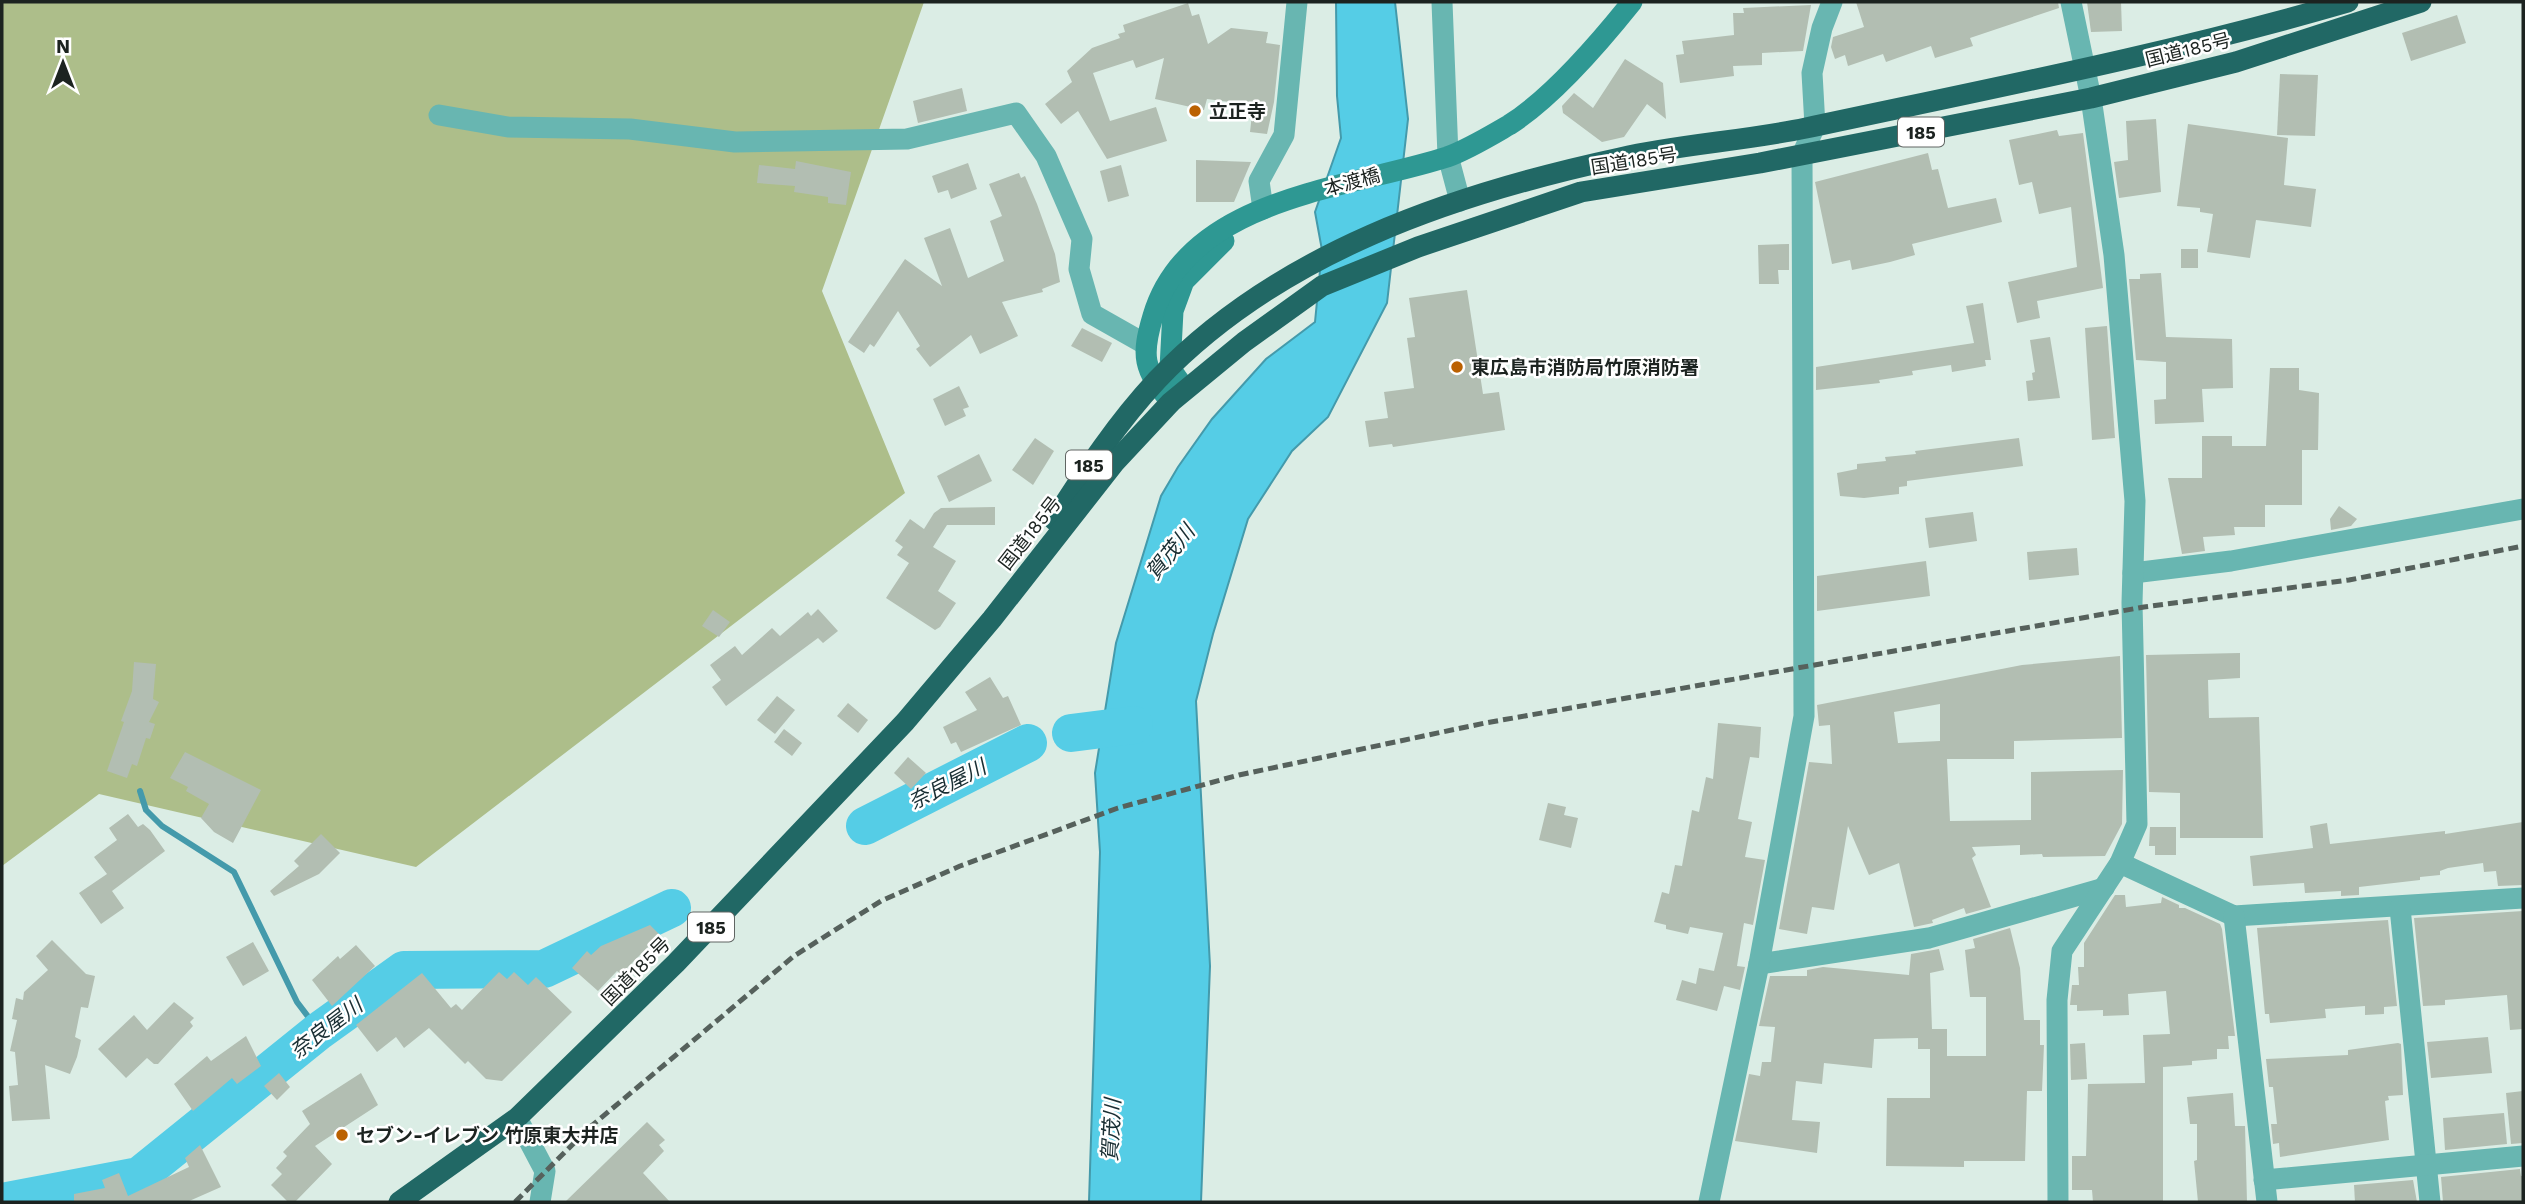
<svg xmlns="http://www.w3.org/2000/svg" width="2525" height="1204" font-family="'Work Sans','Noto Sans JP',sans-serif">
<rect width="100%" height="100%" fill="#dbede5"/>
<path fill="#adbe8a" d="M2,2H924L822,291L905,493L416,867L99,794L2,866Z"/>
<path fill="#55cde6" stroke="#449aab" stroke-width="2" d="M1336,2H1395L1408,119L1387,303L1328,417L1292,451L1248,519L1213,634L1196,701L1210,966L1201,1202H1089L1100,852L1095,773L1116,643L1161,496L1178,467L1212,419L1266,359L1315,322L1322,250L1315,212L1341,138L1337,96Z"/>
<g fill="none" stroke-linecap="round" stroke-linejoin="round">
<path stroke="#449aab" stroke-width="6" d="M140,791L146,810L162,826L234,872L297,1002L319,1031"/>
<g stroke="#55cde6" stroke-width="38">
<path d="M1071,733L1134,725"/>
<path d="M865,826L1028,743"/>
<path d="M2,1202L139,1176L319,1031L404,970L544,969L672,908"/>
</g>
</g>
<g fill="#b2beb2" fill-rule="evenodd">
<path d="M1856,2H2058L2059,8L1970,38L1973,46L1935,58L1931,46L1886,62L1883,54L1848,66L1845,55L1835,59L1831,47L1833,37L1864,27Z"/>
<path d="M2087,2H2121L2122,31L2091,32Z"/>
<path d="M1188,3L1192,16L1199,14L1208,44L1231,28L1268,32L1266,43L1280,45L1274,102L1267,134L1250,132L1253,105L1207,99L1204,110L1155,99L1164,58L1136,68L1133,60L1093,73L1110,121L1156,107L1167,141L1107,159L1078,111L1061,124L1045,104L1072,82L1067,71L1092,48L1120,38L1118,34L1125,32L1123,25Z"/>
<path d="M1811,5L1803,51L1762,53V65L1733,66L1734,76L1680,83L1676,55L1684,54L1682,41L1734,35L1733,13H1744L1743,8Z"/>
<path d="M2457,15L2466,43L2411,61L2402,33Z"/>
<path d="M1625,59L1663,83L1666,119L1647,104L1624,137L1602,142L1563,113L1562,106L1574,93L1593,108Z"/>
<path d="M2280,74L2318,75L2315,136L2277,135Z"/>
<path d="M962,88L967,111L918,123L913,101Z"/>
<path d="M2156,119L2161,192L2119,198L2114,162L2128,160L2126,121Z"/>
<path d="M2188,124L2288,138L2284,185L2316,189L2311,227L2256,220L2250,258L2207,252L2213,214L2200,212V208L2177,206Z"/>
<path d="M2057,130L2059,136L2083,133L2103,288L2037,301L2040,318L2017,323L2008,282L2077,267L2071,207L2039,214L2032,182L2019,185L2009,140Z"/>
<path d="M1928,153L1932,170L1938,169L1948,208L1996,198L2002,222L1912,244L1915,255L1890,262L1852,270L1850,260L1832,264L1815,182Z"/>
<path d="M1196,160L1251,162L1234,202H1196Z"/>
<path d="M796,161L851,172L846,205L828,203V197L794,192L795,186L757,183L759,165L795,169Z"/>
<path d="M968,163L977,189L951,199L948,190L938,193L932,176Z"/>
<path d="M1121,165L1129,196L1108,202L1100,171Z"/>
<path d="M1019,173L1021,178L1025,176L1037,204L1055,254L1060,282L1042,289L1043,292L1002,302L1018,336L980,354L971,335L930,367L916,349L920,346L898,311L874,347L870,344L864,353L848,342L905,259L942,286L924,238L950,228L968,278L1004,261L990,221L1002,216L989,184Z"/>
<path d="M1789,244V270H1778L1779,284H1759L1758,245Z"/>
<rect x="2181" y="249" width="17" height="19"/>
<path d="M2161,273L2166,337L2232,339L2233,388L2202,389L2204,422L2155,424L2154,400L2166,399V362L2136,360L2129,279H2140V274Z"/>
<path d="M1467,290L1483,394L1499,392L1505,430L1393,447L1392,444L1369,447L1365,421L1388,418L1384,392L1414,388L1407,338L1415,337L1409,298Z"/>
<path d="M1983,303L1991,360H1985L1986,366L1952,372L1951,365L1912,371L1913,375L1879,380L1880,383L1816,390V367L1974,343L1966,306Z"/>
<path d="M2107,326L2115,438L2092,440L2085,328Z"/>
<path d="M1082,328L1112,343L1102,362L1071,346Z"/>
<path d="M2050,337L2060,398L2028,401L2026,381L2033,380L2032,373L2035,372L2030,340Z"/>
<path d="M2270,368H2299V390L2319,393L2318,450H2302V505H2265V527H2234L2235,535L2203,537L2205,551L2182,554L2168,478H2202V436H2232V446H2266Z"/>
<path d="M959,386L969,407L963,409L966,416L945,426L933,399Z"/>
<path d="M1035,438L1054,451L1033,485L1012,470Z"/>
<path d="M2019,438L2023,466L1907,481V486L1899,487V494L1864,498L1840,496L1837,473L1857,469V464L1886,461L1885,457L1916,454L1915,451Z"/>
<path d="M979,454L992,481L949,502L937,476Z"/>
<path d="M2339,506L2357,519L2351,526L2331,530L2330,519Z"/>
<path d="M995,507V525H947L933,547L956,561L938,591L956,603L940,627L935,630L886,598L909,563L897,555L903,547L895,541L910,519L924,529L934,513L941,508Z"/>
<path d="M1973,512L1977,541L1929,548L1925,518Z"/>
<path d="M2077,548L2079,575L2029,580L2027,552Z"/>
<path d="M1926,561L1930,596L1817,611V576Z"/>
<path d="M818,609L838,631L823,643L818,638L726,706L712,687L721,680L710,665L735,646L742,655L772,628L780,636L808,612L811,616Z"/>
<path d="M713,610L730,622L719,637L702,626Z"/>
<path d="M2240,653V678L2208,680L2209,718L2259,717L2263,838H2180V793L2149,792L2146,655Z"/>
<path d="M2120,656L2122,738L2014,741V759H1947L1950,821L2031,820V772L2123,770L2122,824L2105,856L2043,857L2042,854L2020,855V845L1972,847L1976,855L1972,858L1991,907L1966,914L1964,908L1932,920L1933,923L1914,927L1899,863L1869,875L1848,826L1834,910L1812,907L1807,934L1779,929L1809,762L1832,764L1830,725L1819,726L1817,705L2022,665ZM1940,704V741L1898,743L1894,712Z"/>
<path d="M134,662L156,664L153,699L159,702L149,722L155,724L150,739L146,738L137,766L132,764L127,778L107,771L124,722L121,721L132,691Z"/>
<path d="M990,677L1003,698L1008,696L1021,725L961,752L956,742L951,744L943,727L977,710L965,692Z"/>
<path d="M777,696L795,710L775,734L757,720Z"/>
<path d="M848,703L868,720L858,733L837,716Z"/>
<path d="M1718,723L1761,727L1759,758L1750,757L1738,819L1752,822L1745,857L1765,860L1753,925L1744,923L1737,966L1745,967L1740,990L1724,986L1717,1011L1676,1000L1682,980L1696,984L1699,968L1714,971L1723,933L1690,927L1688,934L1666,929V925L1654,922L1662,892L1669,894L1675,865L1682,866L1692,810L1699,812L1706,777L1713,779Z"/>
<path d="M784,729L802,743L792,756L774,742Z"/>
<path d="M185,752L261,790L233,843L214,832L201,818L209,804L186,791L188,787L170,778Z"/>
<path d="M908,757L926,773L911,789L894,773Z"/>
<path d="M1548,803L1566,807L1564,815L1578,818L1571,848L1539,840Z"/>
<path d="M128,814L138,827L143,824L150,830L165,851L112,891L124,908L101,924L79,893L107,874L94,857L117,840L109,828Z"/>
<path d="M2523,822V885L2498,886L2496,871L2484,872L2483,863L2448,868L2440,871V875L2420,877V880L2359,887V895L2341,896V891L2305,893L2304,883L2253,886L2250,856L2313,848L2310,826L2327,823L2330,844L2445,831V834Z"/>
<path d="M2150,827H2176V855H2155V846H2149Z"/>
<path d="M321,834L340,853L319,874L274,896L270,891L299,866L294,861Z"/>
<path d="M2115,895H2125L2126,907L2161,903L2162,897L2179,905V908H2185L2220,924L2222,929L2235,1036H2228L2229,1049H2217V1059L2192,1061V1065L2163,1067V1202H2093L2092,1190H2072V1156H2086L2088,1084L2145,1083L2143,1035L2170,1034L2166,991L2128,994L2129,1015L2103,1016V1010L2077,1011V1005H2070L2072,985H2079L2078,967H2084V943Z"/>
<path d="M2523,911V1029L2510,1030L2507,995L2445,1000V1005L2423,1006L2414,918Z"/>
<path d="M2388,920L2397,1006L2384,1007V1014L2365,1015V1006L2325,1009L2326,1018L2270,1023L2269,1014H2265L2257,928Z"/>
<path d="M650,925L660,935L621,974L617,971L598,991L572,968L587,951L591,955L601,946Z"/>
<path d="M2010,928L2020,968L2024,1020H2040V1045H2044L2042,1091H2027L2025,1161H1964V1167L1886,1166L1887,1098H1930V1049H1918V1038L1874,1039L1872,1068L1824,1063L1822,1084L1796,1081L1792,1120L1820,1122L1817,1153L1735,1141L1749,1074L1760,1076L1762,1062H1771L1775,1027L1759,1026L1770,976H1807V970L1823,967L1909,975L1911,954L1939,949L1944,970L1930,973L1932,1029H1947V1056H1986V997H1970L1965,950L1975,948L1973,939Z"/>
<path d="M52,940L86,974L95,976L88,1008L81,1007L75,1037L81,1040L77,1057L70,1074L45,1065L50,1119L12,1121L9,1086L18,1085L15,1052L10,1051L17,1020L12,1019L16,998L23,1000L24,992L48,970L36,956Z"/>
<path d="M253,942L269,971L243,986L226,957Z"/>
<path d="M356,945L375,966L332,1006L312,980L338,956L340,959Z"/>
<path d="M499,972L507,979L514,972L528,985L536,977L572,1012L502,1081L486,1079L468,1061L465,1064L429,1028L404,1048L396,1037L377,1052L356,1025L422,973L451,1008L456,1004L462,1010Z"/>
<path d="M174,1002L194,1018L190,1022L193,1026L158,1064H154L147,1058L126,1078L98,1049L134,1015L147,1030Z"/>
<path d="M246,1036L261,1066L237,1084L232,1078L193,1111L174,1084L207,1056L211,1061Z"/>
<path d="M2488,1037L2492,1073L2431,1078L2427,1042Z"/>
<path d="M2085,1043L2087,1079L2071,1080L2070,1044Z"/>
<path d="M2398,1043L2401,1044L2403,1095L2388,1096L2389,1100L2385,1101L2389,1140L2280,1157L2279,1143L2273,1144L2271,1124H2277L2273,1087H2269L2266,1059L2348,1055V1050Z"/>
<path d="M279,1073L290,1087L277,1100L264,1086Z"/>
<path d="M361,1073L378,1105L315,1146L332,1164L295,1202H288L271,1185L282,1174L276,1168L287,1156L283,1152L310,1124L302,1111Z"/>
<path d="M2523,1091V1143L2511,1144L2506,1093Z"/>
<path d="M2233,1093L2235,1126H2245L2247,1202H2198L2194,1161L2197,1160V1124H2190L2187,1097Z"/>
<path d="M2504,1113L2507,1144L2445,1150L2443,1118Z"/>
<path d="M647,1122L665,1140L659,1145L664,1151L643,1173L670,1202H565Z"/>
<path d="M200,1145L221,1187L187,1202H74V1194L105,1188L102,1180L119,1173L128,1196L189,1167L185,1158Z"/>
<path d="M2520,1169L2521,1176H2523V1202H2443L2441,1177Z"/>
<path d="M2413,1180L2417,1202H2355L2354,1185Z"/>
</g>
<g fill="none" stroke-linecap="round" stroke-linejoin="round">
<g stroke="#68b6b1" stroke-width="21">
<path d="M1442,2L1448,156L1460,201"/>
<path d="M439,115L508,127L630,129L735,142L907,139L1016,113L1046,156L1082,239L1079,269L1092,314L1145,344"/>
<path d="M1263,209L1259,181L1284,135L1297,2"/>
<path d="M2133,573L2231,561L2523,509"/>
<path d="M2120,863L2234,916L2523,898"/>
<path d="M2400,908L2430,1202"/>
<path d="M2234,916L2267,1202"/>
<path d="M1759,964L1929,938L2104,888"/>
<path d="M517,1118L545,1171L540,1202"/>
<path d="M2264,1180L2523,1156"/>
<path d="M1709,1202L1759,964L1804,716L1802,155L1815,126L1812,73L1822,28L1832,2"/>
<path d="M2058,1202L2057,1000L2062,951L2120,863L2137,824L2132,603L2135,501L2114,255L2091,98L2071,2"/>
</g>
<g stroke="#2e9893" stroke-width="21">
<path d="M1185,389L1170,368L1173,311L1184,281L1224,241"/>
<path d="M1171,402C1143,369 1141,356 1153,316C1188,197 1348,189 1447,157C1467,150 1490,136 1509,125C1552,98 1600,42 1632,2"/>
</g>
<g stroke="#216865" stroke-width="21">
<path d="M1054,520C1086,470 1117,423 1157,380C1278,253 1453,194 1620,158C1681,144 1744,141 1806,128C1988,89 2169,54 2348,2"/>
<path d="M399,1202L517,1118L676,963L905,722L992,619L1115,462L1171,402L1244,342L1322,286L1418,247L1581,192L1760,163L2091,98L2236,62L2421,2"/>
</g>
<path stroke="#56615c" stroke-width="5" stroke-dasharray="10 5" stroke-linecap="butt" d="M515,1202L589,1128L794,956L881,901L960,866L1118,808L1239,775L1485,723L2144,607L2349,580L2523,546"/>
</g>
<g fill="#bb6101" stroke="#fff" stroke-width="2.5">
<circle cx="1195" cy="111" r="7"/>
<circle cx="1457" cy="367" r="7"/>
<circle cx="342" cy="1135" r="7"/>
</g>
<g text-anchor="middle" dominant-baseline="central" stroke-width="5" stroke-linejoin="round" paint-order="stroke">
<g fill="#fff" stroke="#606563" stroke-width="2">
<rect x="1898" y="117.5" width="46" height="29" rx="5"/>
<rect x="1066" y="450.5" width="46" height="29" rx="5"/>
<rect x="688" y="912.5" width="46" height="29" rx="5"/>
</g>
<g font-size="18" font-weight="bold" fill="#1c2320">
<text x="1921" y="132">185</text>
<text x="1089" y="465">185</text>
<text x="711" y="927">185</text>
</g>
<g font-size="19" fill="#1c2320" stroke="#fff">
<text transform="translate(2188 50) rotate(-14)">国道185号</text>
<text transform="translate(1634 161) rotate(-9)">国道185号</text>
<text transform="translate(1352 182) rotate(-16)">本渡橋</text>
<text transform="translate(1030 533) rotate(-52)">国道185号</text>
<text transform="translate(636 971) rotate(-45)">国道185号</text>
</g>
<g font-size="19" font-weight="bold" fill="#1c2320" stroke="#fff" text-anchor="start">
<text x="1209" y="111">立正寺</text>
<text x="1471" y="367">東広島市消防局竹原消防署</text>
<text x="356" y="1135">セブン-イレブン 竹原東大井店</text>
</g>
<g font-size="21" font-style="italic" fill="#192e33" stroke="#fff">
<text transform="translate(1170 552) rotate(-51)">賀茂川</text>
<text transform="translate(947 784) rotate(-27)">奈良屋川</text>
<text transform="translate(326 1028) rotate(-37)">奈良屋川</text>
<text transform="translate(1111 1130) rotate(-87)">賀茂川</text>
</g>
</g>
<rect width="2525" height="1204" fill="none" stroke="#1c2320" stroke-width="7"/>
<g transform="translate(63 63)" stroke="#ffffff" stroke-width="5" paint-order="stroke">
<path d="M0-5L12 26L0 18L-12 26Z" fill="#1c2320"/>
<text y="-10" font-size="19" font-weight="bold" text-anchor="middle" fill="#1c2320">N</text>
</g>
</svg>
